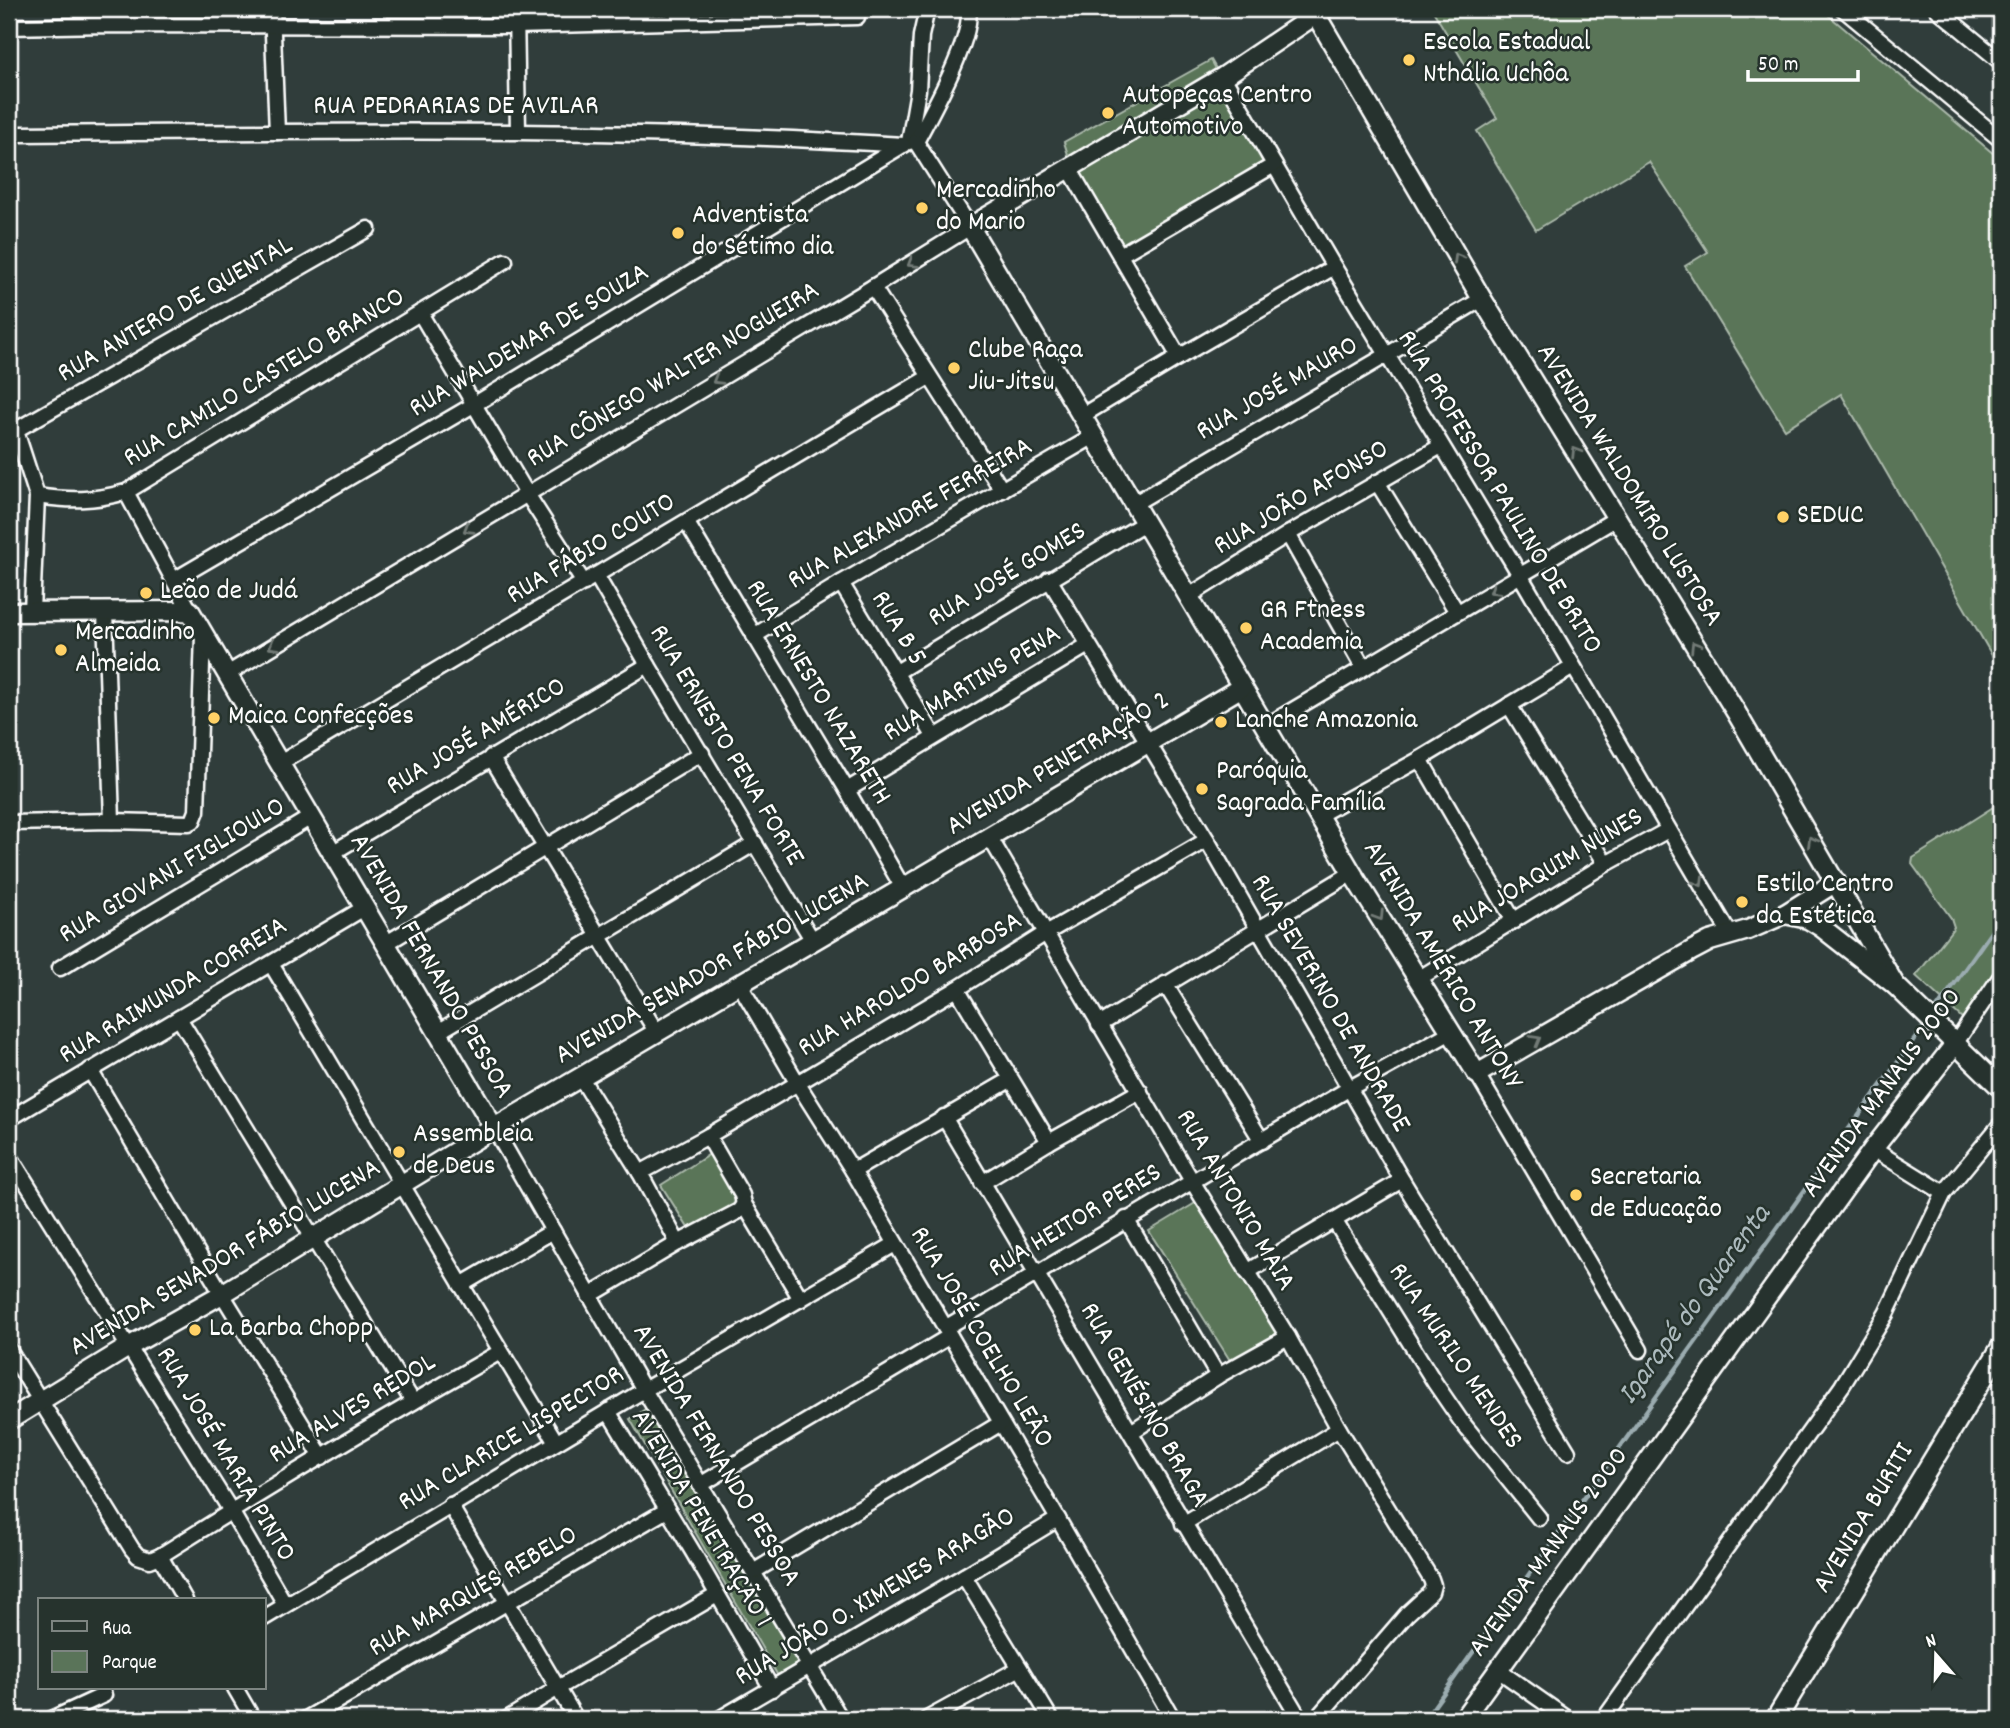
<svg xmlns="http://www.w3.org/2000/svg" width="2010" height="1728" font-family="Dekko,sans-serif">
<rect width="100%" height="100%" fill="#303d3b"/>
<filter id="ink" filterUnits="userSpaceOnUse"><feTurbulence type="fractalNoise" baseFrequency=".0143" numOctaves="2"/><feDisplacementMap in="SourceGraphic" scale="14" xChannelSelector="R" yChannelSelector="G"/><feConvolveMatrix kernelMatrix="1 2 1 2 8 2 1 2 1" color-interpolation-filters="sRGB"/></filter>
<g filter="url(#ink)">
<g fill="#5a7459" stroke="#acbaac" stroke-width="2">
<path d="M1432,9H1821L2001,160V671L1841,394L1785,429L1685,266L1708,252L1649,162L1536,230L1477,131L1497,118Z"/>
<path d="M1211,60L1270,163L1120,249L1070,161L1064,142Z"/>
<path d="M2001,802V961L1963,1019L1916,976L1954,927L1951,918L1912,864L1913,858Z"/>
<path d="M710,1154L739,1203L692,1234L661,1185Z"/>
<path d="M1197,1202L1279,1333L1231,1362L1149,1231Z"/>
<path d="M647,1408L799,1662L778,1676L630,1419Z"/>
</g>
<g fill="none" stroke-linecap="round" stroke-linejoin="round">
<g stroke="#9bacb0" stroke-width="4.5">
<path d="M1933,1014L2001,918"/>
<path d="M1425,1719L1840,1141L1928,1021"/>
</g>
<defs>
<g id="minor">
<path d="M272,9L277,132"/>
<path d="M516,9L518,131"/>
<path d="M1843,9L2001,140"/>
<path d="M1937,9L2001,62"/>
<path d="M9,27L105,25L516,26L857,17"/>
<path d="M1223,77L1334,267L1520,575L1730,934"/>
<path d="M9,134C307,132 606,126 904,145"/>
<path d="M909,142L918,90L921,36L927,9"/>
<path d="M916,142C930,115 975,36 968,9"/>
<path d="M1069,168L1179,357"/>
<path d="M1120,255L1274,165"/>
<path d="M873,287L1002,490"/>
<path d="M420,313L527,494L584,583"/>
<path d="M1083,415L1179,357L1334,267"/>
<path d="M16,431L37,496L32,611"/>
<path d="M9,434L368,229"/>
<path d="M1377,482L1457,612"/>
<path d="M126,492L190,611"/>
<path d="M37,496C71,501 93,501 126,492L505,261"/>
<path d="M1135,503L1482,299"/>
<path d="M687,523L847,790L903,888"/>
<path d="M1288,534L1363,667"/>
<path d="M596,575L648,665L813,941"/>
<path d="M1049,579L1207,840L1402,1180L1568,1452"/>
<path d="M174,580L475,404L903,145"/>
<path d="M841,583L934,736"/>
<path d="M1189,596L1288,534L1441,446"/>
<path d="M105,612L112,821"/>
<path d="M754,636L841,583L1094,436"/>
<path d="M895,673L1146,522"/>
<path d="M227,674L873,287L970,227L916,142"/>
<path d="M1509,705L1606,864"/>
<path d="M1266,726L1617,518"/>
<path d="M491,757L657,1033"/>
<path d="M1420,759L1514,921"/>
<path d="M280,763L929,377"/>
<path d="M847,790L1088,645"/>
<path d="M1319,815L1420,759L1573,667"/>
<path d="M9,823L112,821L189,823L193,821L197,811L203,635"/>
<path d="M989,836L1192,1181L1288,1337L1339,1429L1431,1579L1433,1585L1431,1592L1407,1614L1316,1719"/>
<path d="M332,853L648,665"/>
<path d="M385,944L702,753"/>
<path d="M271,964C367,1123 459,1284 556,1442"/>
<path d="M60,968L311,817"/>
<path d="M1418,979L1606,864L1668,830"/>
<path d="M1165,984L1262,1141"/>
<path d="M740,985L798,1084L853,1171L1058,1519L1173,1719"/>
<path d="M957,989L1049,1142"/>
<path d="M179,1018L413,1402"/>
<path d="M1099,1025L1352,873"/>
<path d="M438,1032L755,843"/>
<path d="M1955,1044L2001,976"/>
<path d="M90,1070L222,1294L322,1457"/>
<path d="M1477,1074L1640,1350"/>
<path d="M581,1078L640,1173L678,1243"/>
<path d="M944,1117L1300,1719"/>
<path d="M9,1119L364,908"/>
<path d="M494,1128L644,1390L841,1719"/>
<path d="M708,1136L742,1195L744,1204L801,1299"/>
<path d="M1873,1149L1944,1193"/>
<path d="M9,1155L231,1511L285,1604"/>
<path d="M853,1171L1010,1080"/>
<path d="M640,1173L708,1136L957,989L1046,933L1207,840"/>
<path d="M982,1183L1049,1142L1140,1091"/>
<path d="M1126,1219L1218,1376"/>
<path d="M1334,1220L1435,1383L1461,1421L1539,1518"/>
<path d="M1247,1272L1402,1180"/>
<path d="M461,1285L553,1231"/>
<path d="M589,1296L678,1243L739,1211L744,1204"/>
<path d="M945,1328L1350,1088L1451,1032"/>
<path d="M9,1350L132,1549L138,1556L150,1560L160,1556C272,1485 386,1417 500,1352"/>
<path d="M608,1411L693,1552L772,1689"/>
<path d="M1131,1432L1218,1376L1288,1337"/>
<path d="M700,1485L950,1336"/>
<path d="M450,1505L576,1719"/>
<path d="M1183,1524L1339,1429"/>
<path d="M160,1556L185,1600"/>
<path d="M753,1572L1001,1423"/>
<path d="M964,1576L1051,1719"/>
<path d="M264,1618L644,1390L895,1244"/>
<path d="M1498,1670L1568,1719"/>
<path d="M235,1688L253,1719"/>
<path d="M52,1719L104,1695"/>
<path d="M306,1719L667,1510"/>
<path d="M507,1719L558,1688L717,1595"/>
<path d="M719,1719L964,1576L1058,1519"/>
<path d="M927,1719L1020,1668"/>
<path d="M1604,1719L1842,1386L1886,1314L1944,1193L2001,1124"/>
</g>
<g id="tertiary">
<path d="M1324,9L1223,77L970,227L1352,873L1477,1074L1693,950L1710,941L1748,930L1785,914L1836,882"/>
<path d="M1316,15L1482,299L1736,712L1895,985"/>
<path d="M9,612L190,611L494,1128"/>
<path d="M1785,914L1808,919L1821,927L1895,985L2001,1088"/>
<path d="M9,1420L130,1346L222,1294L494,1128L903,888L1242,687"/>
<path d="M1463,1719L1873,1149L1955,1044"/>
</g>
<path id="secondary" d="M1776,1719L2001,1348"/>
</defs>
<use href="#minor" stroke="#fff" stroke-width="19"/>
<use href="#tertiary" stroke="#fff" stroke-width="23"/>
<use href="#secondary" stroke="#fff" stroke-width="24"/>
<use href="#minor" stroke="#26332d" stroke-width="14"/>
<use href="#tertiary" stroke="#26332d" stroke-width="18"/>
<use href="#secondary" stroke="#26332d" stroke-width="19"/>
</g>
<defs><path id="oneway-chevron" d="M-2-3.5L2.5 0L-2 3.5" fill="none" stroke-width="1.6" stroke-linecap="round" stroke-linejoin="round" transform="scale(1.75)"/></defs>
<g stroke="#727a76">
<use href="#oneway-chevron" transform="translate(1458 258) rotate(-120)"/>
<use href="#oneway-chevron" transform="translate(912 263) rotate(148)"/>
<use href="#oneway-chevron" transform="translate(717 380) rotate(149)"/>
<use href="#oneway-chevron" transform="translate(1576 452) rotate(-122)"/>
<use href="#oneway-chevron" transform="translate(468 529) rotate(149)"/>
<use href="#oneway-chevron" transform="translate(1494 590) rotate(149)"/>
<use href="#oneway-chevron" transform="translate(273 646) rotate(149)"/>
<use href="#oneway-chevron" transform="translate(1695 646) rotate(-122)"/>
<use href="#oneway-chevron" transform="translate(1812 841) rotate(-120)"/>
<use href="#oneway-chevron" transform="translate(1699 882) rotate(59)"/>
<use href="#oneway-chevron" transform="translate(1379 916) rotate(58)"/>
<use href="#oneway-chevron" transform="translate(1536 1040) rotate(-30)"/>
</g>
</g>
<g fill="#ffd166" stroke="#26332d" stroke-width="2.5">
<circle cx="1409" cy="60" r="7"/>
<circle cx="1108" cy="113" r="7"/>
<circle cx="922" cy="208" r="7"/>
<circle cx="678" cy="233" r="7"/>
<circle cx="954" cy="368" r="7"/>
<circle cx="1783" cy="517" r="7"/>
<circle cx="146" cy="593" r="7"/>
<circle cx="1246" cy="628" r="7"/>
<circle cx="61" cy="650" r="7"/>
<circle cx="214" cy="718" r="7"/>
<circle cx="1221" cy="722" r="7"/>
<circle cx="1202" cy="789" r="7"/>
<circle cx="1742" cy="902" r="7"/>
<circle cx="399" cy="1152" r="7"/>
<circle cx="1576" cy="1195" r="7"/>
<circle cx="195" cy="1330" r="7"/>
</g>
<g text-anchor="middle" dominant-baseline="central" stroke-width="5" stroke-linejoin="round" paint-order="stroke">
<g font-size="28" fill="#fff" stroke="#26332d" text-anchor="start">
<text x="1423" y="44">Escola Estadual<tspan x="1423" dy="32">Nthália Uchôa</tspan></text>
<text x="1122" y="97">Autopeças Centro<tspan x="1122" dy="32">Automotivo</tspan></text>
<text x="936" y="192">Mercadinho<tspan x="936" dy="32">do Mario</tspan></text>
<text x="692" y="217">Adventista<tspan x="692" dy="32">do Sétimo dia</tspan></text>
<text x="968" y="352">Clube Raça<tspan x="968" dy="32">Jiu-Jitsu</tspan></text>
<text x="1797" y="517">SEDUC</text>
<text x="160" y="593">Leão de Judá</text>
<text x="1260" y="612">GR Ftness<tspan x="1260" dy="32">Academia</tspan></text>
<text x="75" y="634">Mercadinho<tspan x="75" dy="32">Almeida</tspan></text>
<text x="228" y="718">Maica Confecções</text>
<text x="1235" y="722">Lanche Amazonia</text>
<text x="1216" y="773">Paróquia<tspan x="1216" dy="32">Sagrada Família</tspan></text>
<text x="1756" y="886">Estilo Centro<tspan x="1756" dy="32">da Estética</tspan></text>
<text x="413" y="1136">Assembleia<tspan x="413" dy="32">de Deus</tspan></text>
<text x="1590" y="1179">Secretaria<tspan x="1590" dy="32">de Educação</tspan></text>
<text x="209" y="1330">La Barba Chopp</text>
</g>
<g font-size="28" fill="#fff" stroke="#26332d">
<text x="456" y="108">RUA PEDRARIAS DE AVILAR</text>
<text transform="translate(176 311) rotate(-30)">RUA ANTERO DE QUENTAL</text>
<text transform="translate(530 342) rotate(-31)">RUA WALDEMAR DE SOUZA</text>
<text transform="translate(674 376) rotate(-31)">RUA CÔNEGO WALTER NOGUEIRA</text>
<text transform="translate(265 379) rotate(-31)">RUA CAMILO CASTELO BRANCO</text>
<text transform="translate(1278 390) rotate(-30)">RUA JOSÉ MAURO</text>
<text transform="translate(1628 486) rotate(58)">AVENIDA WALDOMIRO LUSTOSA</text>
<text transform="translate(1498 493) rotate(59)">RUA PROFESSOR PAULINO DE BRITO</text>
<text transform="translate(1302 499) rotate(-31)">RUA JOÃO AFONSO</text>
<text transform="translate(911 515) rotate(-30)">RUA ALEXANDRE FERREIRA</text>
<text transform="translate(592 550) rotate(-31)">RUA FÁBIO COUTO</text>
<text transform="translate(1008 576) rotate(-31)">RUA JOSÉ GOMES</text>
<text transform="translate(897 629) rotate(59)">RUA B 5</text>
<text transform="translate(973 685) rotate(-31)">RUA MARTINS PENA</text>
<text transform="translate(817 693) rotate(59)">RUA ERNESTO NAZARETH</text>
<text transform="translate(477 738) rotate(-31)">RUA JOSÉ AMÉRICO</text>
<text transform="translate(725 746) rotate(59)">RUA ERNESTO PENA FORTE</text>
<text transform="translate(1059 765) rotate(-31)">AVENIDA PENETRAÇÃO 2</text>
<text transform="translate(173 872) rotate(-31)">RUA GIOVANI FIGLIOULO</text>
<text transform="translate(1548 872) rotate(-31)">RUA JOAQUIM NUNES</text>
<text transform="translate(1441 966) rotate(59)">AVENIDA AMÉRICO ANTONY</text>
<text transform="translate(430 967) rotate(60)">AVENIDA FERNANDO PESSOA</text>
<text transform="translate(713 970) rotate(-30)">AVENIDA SENADOR FÁBIO LUCENA</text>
<text transform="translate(911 986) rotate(-31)">RUA HAROLDO BARBOSA</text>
<text transform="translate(174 992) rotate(-31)">RUA RAIMUNDA CORREIA</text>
<text transform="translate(1329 1004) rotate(60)">RUA SEVERINO DE ANDRADE</text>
<text transform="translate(1883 1094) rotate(-54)">AVENIDA MANAUS 2000</text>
<text transform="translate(1234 1201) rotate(59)">RUA ANTONIO MAIA</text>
<text transform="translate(1076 1222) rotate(-31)">RUA HEITOR PERES</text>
<text transform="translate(226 1259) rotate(-31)">AVENIDA SENADOR FÁBIO LUCENA</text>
<text transform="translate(980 1338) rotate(59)">RUA JOSÉ COELHO LEÃO</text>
<text transform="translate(1454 1357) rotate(56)">RUA MURILO MENDES</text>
<text transform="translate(1143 1406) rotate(60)">RUA GENÉSINO BRAGA</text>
<text transform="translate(353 1410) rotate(-31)">RUA ALVES REDOL</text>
<text transform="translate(512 1440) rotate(-31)">RUA CLARICE LISPECTOR</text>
<text transform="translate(224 1455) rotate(59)">RUA JOSÉ MARIA PINTO</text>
<text transform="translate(715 1456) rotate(59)">AVENIDA FERNANDO PESSOA</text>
<text transform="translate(700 1519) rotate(59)">AVENIDA PENETRAÇÃO 1</text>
<text transform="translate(1865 1519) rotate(-59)">AVENIDA BURITI</text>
<text transform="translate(1550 1553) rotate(-54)">AVENIDA MANAUS 2000</text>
<text transform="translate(474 1593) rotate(-30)">RUA MARQUES REBELO</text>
<text transform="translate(876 1598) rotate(-31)">RUA JOÃO O. XIMENES ARAGÃO</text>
</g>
<g font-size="30" font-style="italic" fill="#acbabd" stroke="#26332d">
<text transform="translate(1696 1306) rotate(-54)">Igarapé do Quarenta</text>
</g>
</g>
<rect width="2010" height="1728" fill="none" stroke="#26332d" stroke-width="35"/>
<rect x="18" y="18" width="1975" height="1693" fill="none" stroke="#fff" stroke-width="2.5" filter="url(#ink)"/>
<rect x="38" y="1598" width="228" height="91" fill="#26332d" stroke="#7d8581" stroke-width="2"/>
<rect x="52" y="1621" width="35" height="10" fill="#26332d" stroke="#7d8581" stroke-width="2"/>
<text x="102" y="1634" font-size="21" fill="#ffffff">Rua</text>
<rect x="52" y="1651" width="35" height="21" fill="#5a7459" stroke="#7d8581" stroke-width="2"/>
<text x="102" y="1668" font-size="21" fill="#ffffff">Parque</text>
<g transform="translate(1936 1655) rotate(340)" stroke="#26332d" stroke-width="5" paint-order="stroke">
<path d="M0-5L12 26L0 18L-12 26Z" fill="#ffffff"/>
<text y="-10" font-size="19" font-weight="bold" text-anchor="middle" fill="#ffffff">N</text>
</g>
<path d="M1748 70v10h110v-10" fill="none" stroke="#ffffff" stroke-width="3.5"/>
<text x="1758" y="70" font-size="21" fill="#ffffff" stroke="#26332d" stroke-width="5" paint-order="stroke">50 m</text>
</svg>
